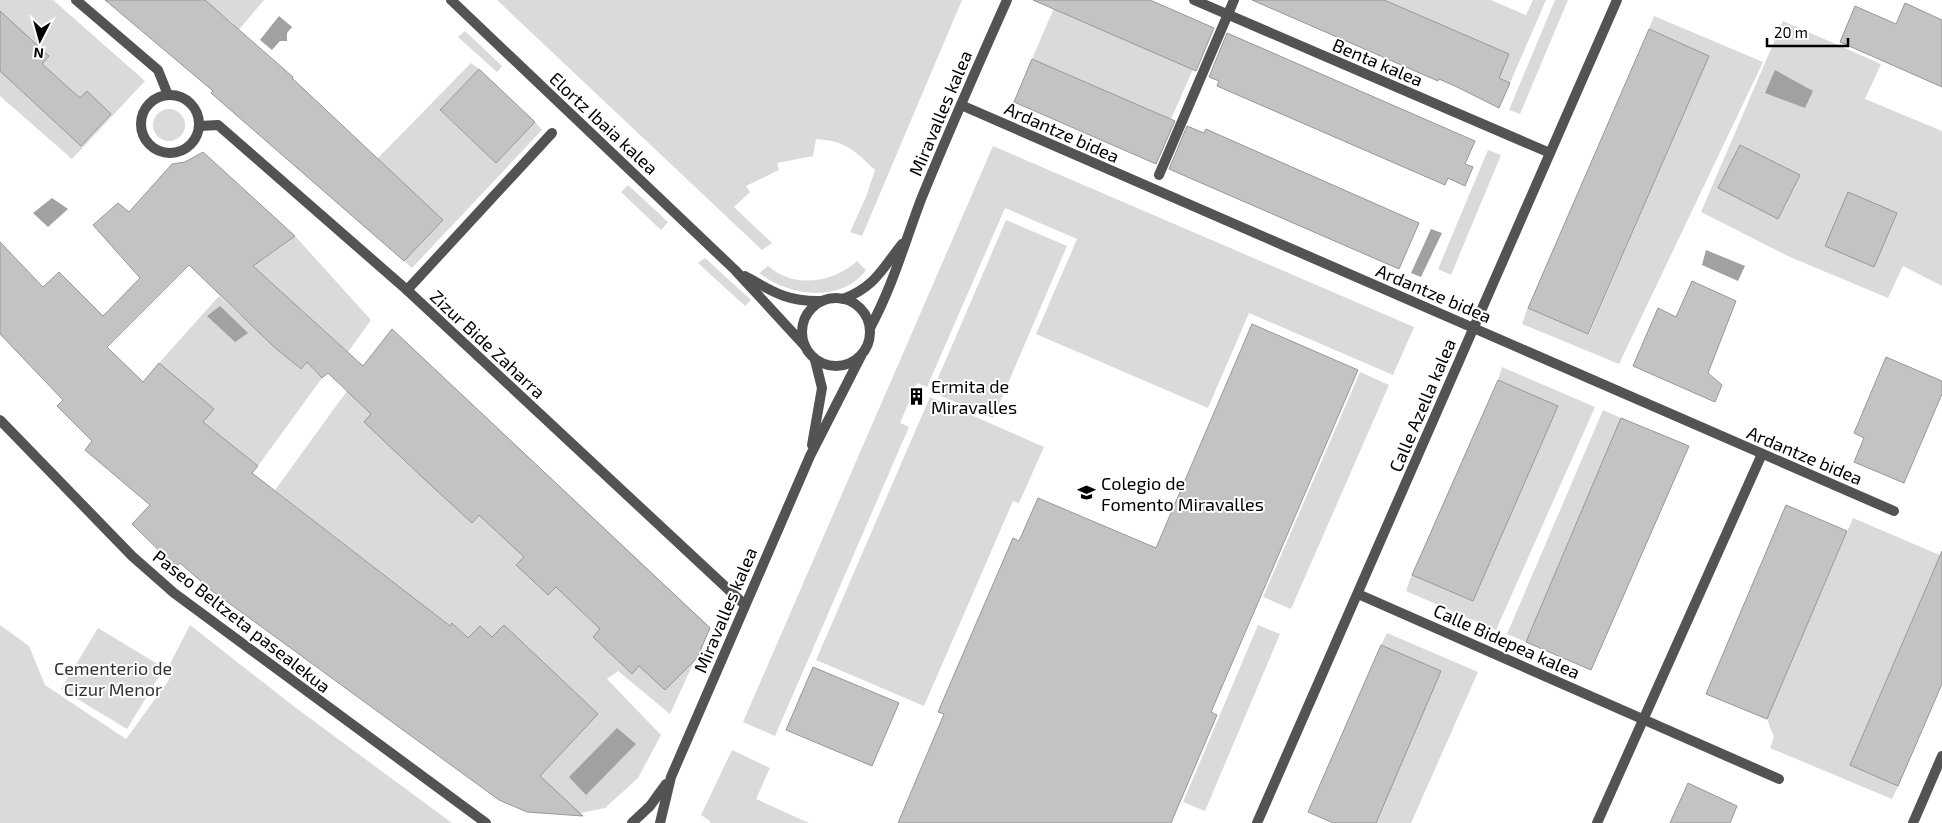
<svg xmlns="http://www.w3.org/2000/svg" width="1942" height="823" font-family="'Exo 2',sans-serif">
<rect width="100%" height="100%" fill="#fff"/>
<g fill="#dadada">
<path d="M0,0H53L145,81L72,159L0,96Z"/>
<path d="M204,0H264L198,78L192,73L234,24Z"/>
<path d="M497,0H962L862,236L850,232L866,197L875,170C853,149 845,141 816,139L813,156L777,163L779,170L746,186L750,192L734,207L772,243L762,250Z"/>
<path d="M1384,0H1491L1526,15L1533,0H1546L1510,83L1498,78L1509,54Z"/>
<path d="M1555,0H1568L1520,114L1509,110Z"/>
<path d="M1054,8L1193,69L1171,119L1032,59Z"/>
<path d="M1654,16L1763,62L1619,364L1522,324L1528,307L1589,334L1709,56L1649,29Z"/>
<path d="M1783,21L1881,64L1865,99L1942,131V286L1903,266L1888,298L1790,257L1701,212Z"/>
<path d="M465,31L502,66L497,72L458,37Z"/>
<path d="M471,63L479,69L440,111L496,163L535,122L542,130L412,268L404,261L443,220L387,168L336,201Z"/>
<circle cx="169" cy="125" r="16"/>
<path d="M993,146L1414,327L1393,375L1249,313L1208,408L1036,334L1077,239L1005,208L927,387L917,383L900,423L909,427L775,736L743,722Z"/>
<path d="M1488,150L1501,155L1451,275L1438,269Z"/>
<path d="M628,185L668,222L661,230L621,192Z"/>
<path d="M1006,220L1067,246L993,418L932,392Z"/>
<path d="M295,236L371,320L348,352L253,266Z"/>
<path d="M705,258L751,300L745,306L698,263Z"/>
<path d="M857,261L866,270C841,304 788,296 759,273L768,266C794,289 833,283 857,261Z"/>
<path d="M219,296L300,369L307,362L322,378L258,466L202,423L213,409L159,363Z"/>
<path d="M392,329L710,627L670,714L618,671L607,679L661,735L638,778L605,808L575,814L540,776L598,714L504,626L492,637L480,626L468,638L453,623L450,626L275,490Z"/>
<path d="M1502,367L1595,407L1496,630L1406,591L1412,574L1473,601L1558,407L1498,380Z"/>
<path d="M1360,372L1389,385L1291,609L1263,597Z"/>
<path d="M930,397L1044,447L1019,503L1013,501L924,706L816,660Z"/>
<path d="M1603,410L1621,418L1526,642L1507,634Z"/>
<path d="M1853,518L1942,556V577L1932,573L1850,765L1898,786L1892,799L1770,748L1774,737L1767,719Z"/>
<path d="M0,625L29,646L45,685L126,739L169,680L171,662L190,625L296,708L452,823H0Z"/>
<path d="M1258,625L1280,634L1205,811L1183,802Z"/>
<path d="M98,628L164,668L127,729L61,689Z"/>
<path d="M1387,633L1478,672L1411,823H1375L1441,671L1381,645Z"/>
<path d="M732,750L770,768L756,799L809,823H710V821L701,815Z"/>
</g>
<g fill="#a1a1a1">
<path d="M279,16L292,27L287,33V41H280L272,50L260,40Z"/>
<path d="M1775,70L1813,91L1805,108L1765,93Z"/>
<path d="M52,198L68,209L48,227L33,213Z"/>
<path d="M1431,229L1442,233L1421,277L1411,273Z"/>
<path d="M1706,250L1745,266L1738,281L1702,265Z"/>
<path d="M220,306L248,333L235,342L207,316Z"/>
<path d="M617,728L636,744L586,795L569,777Z"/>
</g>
<g fill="#c3c3c3" stroke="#979797">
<path d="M105,0H205L293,77L292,78L443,220L404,261L211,93L213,91Z"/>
<path d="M1033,0H1150L1214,28L1196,71Z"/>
<path d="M1252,0H1384L1509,54L1499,78L1510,83L1499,108L1457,87L1439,79L1438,81Z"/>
<path d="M1905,3L1942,20V87L1840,42L1855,6L1896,24Z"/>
<path d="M0,11L49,56L42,64L80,98L87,91L111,114L81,146L0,71Z"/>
<path d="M1649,29L1709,56L1588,334L1528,308Z"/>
<path d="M1227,33L1475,141L1465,164L1473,167L1465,186L1448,178L1445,185L1217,86L1219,81L1209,77Z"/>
<path d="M1032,59L1175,121L1156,164L1014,102Z"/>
<path d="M479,69L535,122L496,163L440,110Z"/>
<path d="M1187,126L1204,133L1206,129L1217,134L1419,223L1399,269L1169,169Z"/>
<path d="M1740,145L1800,175L1778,219L1718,188Z"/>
<path d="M203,152L295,236L253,266L363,366L392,329L710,628L697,658L665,690L639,666L632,674L593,637L600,629L556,587L548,595L516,565L524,557L479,515L472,523L422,477L364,422L371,414L328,373L322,378L307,362L301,369L273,346L189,265L107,347L143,382L159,363L214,409L203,422L258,466L252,473L450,626L452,623L468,638L480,626L492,637L504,625L598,714L540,776L583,816L527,812L499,800L211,590L180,563L176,567L132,524L150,505L85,450L92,441L57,406L63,400L0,334V242L43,287L59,272L103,316L140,278L93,225L118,203L129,212L172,164L185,162Z"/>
<path d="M1848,192L1897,213L1874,267L1825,246Z"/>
<path d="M1692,281L1736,301L1708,373L1722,385L1715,402L1633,366L1658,308L1676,317Z"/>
<path d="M1252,324L1358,370L1211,712L1217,715L1171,823H898L944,714L938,712L1013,538L1019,541L1038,498L1156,548Z"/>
<path d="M1886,357L1942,381V394L1904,483L1854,462L1864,438L1854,433Z"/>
<path d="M1498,380L1558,406L1473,601L1412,575Z"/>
<path d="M1621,418L1689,446L1591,670L1526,642Z"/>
<path d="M1786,505L1847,531L1767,719L1706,694Z"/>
<path d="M1942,551V684L1898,786L1850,765Z"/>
<path d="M1381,645L1441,671L1376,823H1333L1308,812Z"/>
<path d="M813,667L899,703L872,766L786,730Z"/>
<path d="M1688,783L1737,806L1730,823H1670Z"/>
</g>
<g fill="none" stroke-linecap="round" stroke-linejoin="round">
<g stroke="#535353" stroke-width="10">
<path d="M1159,175L1234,0"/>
<path d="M407,290L552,133"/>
</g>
<g stroke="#535353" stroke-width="10">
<path d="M76,0L158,70L168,95"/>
<path d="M1194,0L1550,153"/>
<circle cx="170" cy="124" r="29"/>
<path d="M961,105L1894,511"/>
<path d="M200,126L218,125L407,290L745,605"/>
<path d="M843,299C875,287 882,269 902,244"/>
<path d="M870,328C893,286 905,241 922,197C949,131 978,65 1007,0"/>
<path d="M1358,594L1779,779"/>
<path d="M1257,823L1617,0"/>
<path d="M1597,823L1762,454"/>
</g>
<g stroke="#535353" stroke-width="10">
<path d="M451,0L735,270L805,346"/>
<path d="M745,276C773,292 788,302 822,301"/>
<circle cx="836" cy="332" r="34"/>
<path d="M0,420L132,556L174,593L486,823"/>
<path d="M812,445L822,388L815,360"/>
<path d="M632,823L650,806L666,784"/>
<path d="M660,823L671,777L810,456L861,356"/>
<path d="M1913,823L1942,756"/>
</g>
</g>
<defs>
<symbol id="building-bare" viewBox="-9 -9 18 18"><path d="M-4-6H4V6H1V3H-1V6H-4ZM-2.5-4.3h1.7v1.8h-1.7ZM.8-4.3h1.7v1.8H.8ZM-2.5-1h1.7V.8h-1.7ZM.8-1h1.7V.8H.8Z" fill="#000" stroke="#fff" stroke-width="2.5" paint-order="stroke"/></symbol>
<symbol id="school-bare" viewBox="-9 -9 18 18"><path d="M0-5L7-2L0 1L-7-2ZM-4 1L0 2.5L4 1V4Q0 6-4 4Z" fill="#000" stroke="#fff" stroke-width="2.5" paint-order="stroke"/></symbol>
</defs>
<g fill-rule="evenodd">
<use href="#building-bare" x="904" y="384" width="25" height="25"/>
<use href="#school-bare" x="1074" y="480" width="25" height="25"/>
</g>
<g text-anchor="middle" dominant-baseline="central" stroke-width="4" stroke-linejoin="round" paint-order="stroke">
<g font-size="18" fill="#000" stroke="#fff">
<text transform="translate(1378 62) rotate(23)">Benta kalea</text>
<text transform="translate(940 113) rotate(-67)">Miravalles kalea</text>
<text transform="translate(604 123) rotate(43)">Elortz Ibaia kalea</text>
<text transform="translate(1062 132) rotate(24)">Ardantze bidea</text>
<text transform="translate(1434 293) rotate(23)">Ardantze bidea</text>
<text transform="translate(488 344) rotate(43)">Zizur Bide Zaharra</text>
<text transform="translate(1422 405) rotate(-67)">Calle Azella kalea</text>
<text transform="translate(1805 455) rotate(23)">Ardantze bidea</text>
<text transform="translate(725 610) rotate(-67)">Miravalles kalea</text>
<text transform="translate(242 621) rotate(38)">Paseo Beltzeta pasealekua</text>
<text transform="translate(1507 641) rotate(24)">Calle Bidepea kalea</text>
</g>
<g font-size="18" fill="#000" stroke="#fff" text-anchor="start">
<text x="931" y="386">Ermita de<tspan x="931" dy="21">Miravalles</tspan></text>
<text x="1101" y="483">Colegio de<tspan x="1101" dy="21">Fomento Miravalles</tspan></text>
</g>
<g font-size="18" fill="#313131" stroke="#fff">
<text x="113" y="668">Cementerio de<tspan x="113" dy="21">Cizur Menor</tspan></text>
</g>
</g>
<g transform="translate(40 40) rotate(186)" stroke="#ffffff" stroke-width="4" paint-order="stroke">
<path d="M0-4L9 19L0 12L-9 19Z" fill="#000000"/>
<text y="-8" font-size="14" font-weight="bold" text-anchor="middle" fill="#000000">N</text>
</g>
<path d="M1767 38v8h81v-8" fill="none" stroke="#000000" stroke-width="2.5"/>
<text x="1774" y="38" font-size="15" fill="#000000" stroke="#ffffff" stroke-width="4" paint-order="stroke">20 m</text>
</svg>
